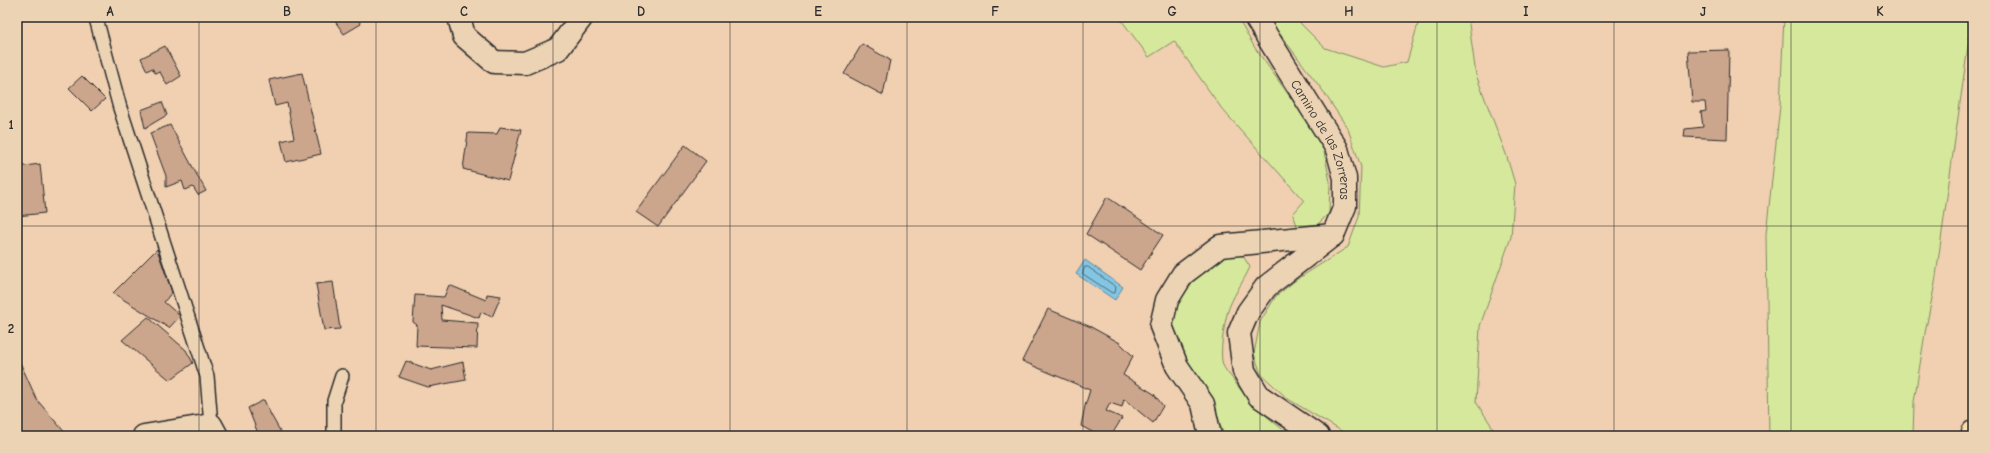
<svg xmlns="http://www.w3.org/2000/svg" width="1990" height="453" font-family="'Comic Neue',sans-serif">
<rect width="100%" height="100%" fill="#f0d0b1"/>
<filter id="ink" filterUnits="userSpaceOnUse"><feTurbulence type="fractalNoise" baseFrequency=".025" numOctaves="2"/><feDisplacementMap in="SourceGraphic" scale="8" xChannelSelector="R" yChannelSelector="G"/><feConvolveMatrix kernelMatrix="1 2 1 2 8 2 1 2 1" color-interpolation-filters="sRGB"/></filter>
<g filter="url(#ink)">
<g fill="#d6e89b" stroke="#808a63">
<path d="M1119,17H1237L1255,48L1306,119L1323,147L1330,182L1329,213L1314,228L1299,231L1293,214L1304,201L1222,109L1174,41L1149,57Z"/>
<path d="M1267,17H1294L1325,48L1384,67L1407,62L1420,17H1468L1476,75L1506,154L1515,184L1511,237L1480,326L1476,402L1495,431L1571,436H1350L1288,399L1261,374L1254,354L1260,322L1276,296L1296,280L1348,247L1359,217L1361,167L1348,129L1323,91Z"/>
<path d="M1784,17H1972L1935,283L1925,333L1914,402L1913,436H1769L1766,234L1780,106Z"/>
<path d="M1233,253L1243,256L1250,267C1243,283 1232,296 1227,314C1224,326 1219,354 1223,365C1225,370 1229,374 1232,378C1248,402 1268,418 1291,436H1224L1213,402L1184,359L1173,334L1174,310L1186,286L1213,263Z"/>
</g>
<path fill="#83c6e4" stroke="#60889a" d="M1085,260L1123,287L1115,300L1076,274Z"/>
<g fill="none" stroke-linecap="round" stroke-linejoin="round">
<path stroke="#4e6975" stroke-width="1" d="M1085,267H1088L1116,287L1115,293H1112L1083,274Z"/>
</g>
<g fill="#cca58d" stroke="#2b2b2b">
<path d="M332,17H356L361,24L344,34Z"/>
<path d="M862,44L890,60L883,95L844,74Z"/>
<path d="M165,46L181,76L167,85L160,72L155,73L152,68L147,71L141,58Z"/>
<path d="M1729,50L1727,139L1684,137L1685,129L1703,127L1701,112L1706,111L1705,102H1692L1688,51Z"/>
<path d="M302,73L321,154L286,162L281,141L294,138L287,103L275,106L269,80Z"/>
<path d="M82,76L105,99L92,111L69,88Z"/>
<path d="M162,102L167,115L145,128L141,110Z"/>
<path d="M170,125L197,175L206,191L198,195L193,187L185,190L182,181L166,187V176L150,133Z"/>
<path d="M500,127L521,130L508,181L463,169L468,133L497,134Z"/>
<path d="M685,145L706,161L658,227L636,212Z"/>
<path d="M40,164L45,213L17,216V167Z"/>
<path d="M1107,197L1163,235L1140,270L1086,234Z"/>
<path d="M157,249L172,292L164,302L180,316L169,328L113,293Z"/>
<path d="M333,282L340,329L324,330L316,284Z"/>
<path d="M449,285L486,300L487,294L501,296L492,317L481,312L479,318L441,305L442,320L478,323L477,348L416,346L417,325L413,322L415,295L444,297Z"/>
<path d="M1048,309L1091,327L1120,343L1133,356L1123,375L1154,394L1163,406L1153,423L1124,399L1122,407L1110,403L1106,411L1122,418L1111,436H1100L1081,426L1085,406L1090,390L1022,361Z"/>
<path d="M148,317L186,350L193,363L170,380L122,340Z"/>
<path d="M18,358L37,400L67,435L22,436L17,425Z"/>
<path d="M406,361L431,370L463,362L466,380L428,387L399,377Z"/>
<path d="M264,400L271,415L283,436H259L248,408Z"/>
</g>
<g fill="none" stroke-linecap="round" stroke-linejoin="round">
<defs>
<g id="service">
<path d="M99,17L97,22L120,108L207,376L211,425"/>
<path d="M334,436V401L342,376"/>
</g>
<g id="minor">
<path d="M459,17L464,36L494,62L525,63L558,49L582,17"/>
<path id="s1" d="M1255,17L1337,149L1345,178V206L1333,235L1266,287L1248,312L1239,333L1244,371L1259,396L1318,436"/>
<path d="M144,436L211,425L217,436"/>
<path d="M1210,436L1203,404L1177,366L1161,326L1167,300L1183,274L1220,246L1333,235"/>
</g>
<path id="motorway" d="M1973,436V432"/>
</defs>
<use href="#service" stroke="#2b2b2b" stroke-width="16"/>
<use href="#minor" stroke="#2b2b2b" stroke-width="25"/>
<use href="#motorway" stroke="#2b2b2b" stroke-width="25"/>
<use href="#service" stroke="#ecd3b4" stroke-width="13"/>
<use href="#minor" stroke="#ecd3b4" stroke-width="22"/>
<use href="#motorway" stroke="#fbddab" stroke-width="22"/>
</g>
</g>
<path fill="none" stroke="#2b2b2b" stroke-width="1" stroke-opacity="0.55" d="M199,17V436M376,17V436M553,17V436M730,17V436M907,17V436M1083,17V436M1260,17V436M1437,17V436M1614,17V436M1791,17V436M17,226H1973"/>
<g text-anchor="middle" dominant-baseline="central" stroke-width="3" stroke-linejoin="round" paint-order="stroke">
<g font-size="13" fill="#2b2b2b" stroke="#ecd3b4">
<text stroke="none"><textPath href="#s1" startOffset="141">Camino de las Zorreras</textPath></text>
</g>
</g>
<rect width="1990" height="453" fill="none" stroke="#ecd3b4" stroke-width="44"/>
<rect x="22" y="22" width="1946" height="409" fill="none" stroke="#2b2b2b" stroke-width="1.5"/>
<g font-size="13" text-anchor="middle" font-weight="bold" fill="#2b2b2b">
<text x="110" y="16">A</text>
<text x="287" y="16">B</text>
<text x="464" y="16">C</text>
<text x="641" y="16">D</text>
<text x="818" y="16">E</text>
<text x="995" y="16">F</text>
<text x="1172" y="16">G</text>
<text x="1349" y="16">H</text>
<text x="1526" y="16">I</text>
<text x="1703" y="16">J</text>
<text x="1880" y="16">K</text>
<text x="11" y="129">1</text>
<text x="11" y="333">2</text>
</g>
</svg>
